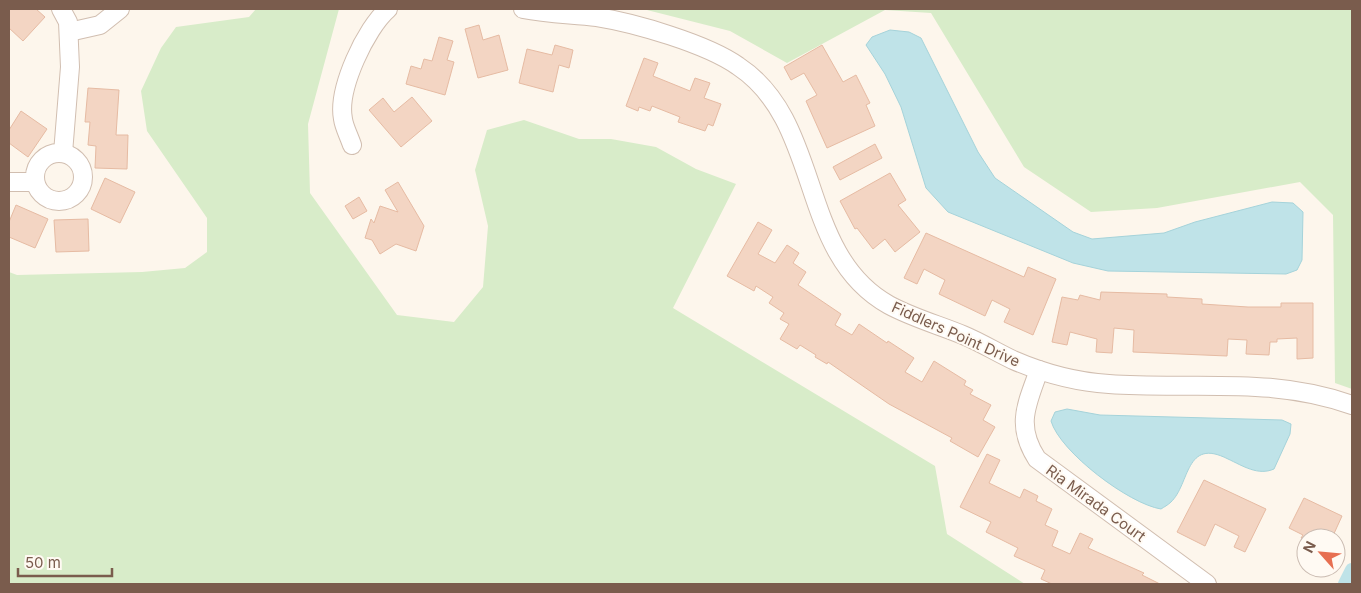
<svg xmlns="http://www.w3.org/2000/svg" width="1361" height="593" font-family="Inter,sans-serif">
<rect width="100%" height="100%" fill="#fdf6ec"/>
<g fill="#d8ecc9">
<path d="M256,9H339L308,124L310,193L397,315L454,322L483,287L488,226L475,170L487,130L524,120L579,139H611L656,147L696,169L736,184L673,308L935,466L947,534L1025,584H9V272L17,275L142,272L185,268L207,252V218L147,131L141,91L161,48L176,27L249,17Z"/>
<path d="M643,9H1352V389L1335,383L1333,215L1300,182L1157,208L1091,212L1024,167L931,13L885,10L787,63L730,31Z"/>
</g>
<g fill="#bfe3e8" stroke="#a5d3da">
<path d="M890,30L909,32L921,38L978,152L995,178L1073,232L1092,239L1164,233L1195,222L1272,202L1293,203L1303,212L1302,260L1297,270L1286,274L1108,271L1073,263L948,212L926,188L901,107L885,74L866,45L872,37Z"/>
<path d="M1067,409L1100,415L1282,420L1291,424L1290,434L1274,469C1258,476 1243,466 1228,459C1185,437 1190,484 1171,502C1168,505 1164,507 1161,509C1129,504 1060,452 1051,421L1055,412Z"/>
</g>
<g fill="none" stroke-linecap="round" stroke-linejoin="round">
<path stroke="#bfe3e8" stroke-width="14" d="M1345,584L1352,570"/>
</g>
<g fill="#f3d5c3" stroke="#e6bba3">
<path d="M9,9H36L45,17L23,41L9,28Z"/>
<path d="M479,25L483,40L499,35L508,70L478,78L465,29Z"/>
<path d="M439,37L453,41L447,60L454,62L445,95L406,84L411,66L421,69L424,59L432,61Z"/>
<path d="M555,45L573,50L569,68L559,65L553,92L519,83L527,49L552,55Z"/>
<path d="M822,45L843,82L856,75L870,103L866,105L875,126L827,148L806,101L817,95L804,73L791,80L784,67Z"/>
<path d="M644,58L658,63L653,76L690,91L695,78L710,83L704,98L721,104L713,126L708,124L705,131L678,122L680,117L652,106L650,111L639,107L638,111L626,106Z"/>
<path d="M88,88L119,90L116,135H128L127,169L95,168L96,146L88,145L90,122H85Z"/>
<path d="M412,97L432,121L401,147L369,110L383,98L394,112Z"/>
<path d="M21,111L47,129L28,157L9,143V130Z"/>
<path d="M875,144L882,158L840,180L833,167Z"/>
<path d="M890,173L906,200L898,205L920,232L895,252L885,239L873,249L857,228L855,229L840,201Z"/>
<path d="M105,178L135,192L120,223L91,209Z"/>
<path d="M398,182L424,226L416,251L396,244L380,254L372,240L365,238L371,219L374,223L380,206L398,212L385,190Z"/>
<path d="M359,197L367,211L353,219L345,206Z"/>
<path d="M16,205L48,219L35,248L9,237V222Z"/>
<path d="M88,219L89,251L56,252L54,220Z"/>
<path d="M758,222L772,230L758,254L775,263L787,245L799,253L793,263L806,272L798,285L841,314L835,325L852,335L859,324L887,343L888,341L914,358L905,372L922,382L934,361L966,381L964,385L973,390L970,394L991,405L983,420L995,427L978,457L950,441L952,438L889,404L828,362L827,364L815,357L816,355L800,345L797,349L780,339L789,324L780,319L784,313L769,303L773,297L756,286L754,291L727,276Z"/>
<path d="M926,233L1024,277L1028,267L1056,279L1033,335L1004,322L1010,309L992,300L985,316L939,294L945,280L924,269L917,284L904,278Z"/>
<path d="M1101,292L1167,294V297L1202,299V304L1248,307H1281V303H1313V358L1297,359V338L1277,339V342H1270L1269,355L1246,354L1247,340L1228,339L1227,356L1133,352L1134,330L1114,328L1112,353L1096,352L1097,339L1070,332L1067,345L1052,342L1062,297L1078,300L1080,295L1100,300Z"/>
<path d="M987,454L1000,460L989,483L1020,498L1024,489L1038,496L1036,501L1052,509L1045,525L1058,531L1052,546L1070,554L1080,533L1093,539L1088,548L1144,573L1142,575L1160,584H1052L1041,579L1045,570L1014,556L1018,548L986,532L991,522L960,507Z"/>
<path d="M1204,480L1266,509L1245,552L1234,547L1239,536L1215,524L1205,546L1177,532Z"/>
<path d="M1304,498L1342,516L1332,538H1301L1303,535L1289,528Z"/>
</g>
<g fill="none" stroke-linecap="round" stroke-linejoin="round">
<defs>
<g id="minor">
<path d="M61,9L68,22L70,67L63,153"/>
<path d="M523,9C548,14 572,14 597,17C635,23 707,44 738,66C824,123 797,254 889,305C913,318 939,325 963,335C980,342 996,352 1013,360C1043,373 1076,382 1109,384C1193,390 1271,376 1352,405"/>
<path d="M69,32L100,25L120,9"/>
<path d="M352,145C349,136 344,127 343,119C337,89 366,28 388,9"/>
<circle cx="59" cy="177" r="24"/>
<path d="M9,182H35"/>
<path d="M1039,370C1027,404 1015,425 1037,459L1207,584"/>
</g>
</defs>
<use href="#minor" stroke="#d1beb0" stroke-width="20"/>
<use href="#minor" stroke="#fff" stroke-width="18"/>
</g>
<g text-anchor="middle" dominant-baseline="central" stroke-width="4" stroke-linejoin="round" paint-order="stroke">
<g font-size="15" fill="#7a5c4d" stroke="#fffaf3">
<text transform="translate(956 334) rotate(24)">Fiddlers Point Drive</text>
<text transform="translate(1096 503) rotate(36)">Ria Mirada Court</text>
</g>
</g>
<rect width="1361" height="593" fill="none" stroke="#7a5c4d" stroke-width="20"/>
<g transform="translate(1321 553) rotate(297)"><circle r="24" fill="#fffaf3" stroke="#cabbb1"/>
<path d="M0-4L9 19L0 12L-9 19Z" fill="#e76f51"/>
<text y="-8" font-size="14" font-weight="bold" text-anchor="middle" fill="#7a5c4d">N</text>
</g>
<path d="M18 568v8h94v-8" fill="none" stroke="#7a5c4d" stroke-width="2.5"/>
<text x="25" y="568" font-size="15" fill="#7a5c4d" stroke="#fffaf3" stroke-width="4" paint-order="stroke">50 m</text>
</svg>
